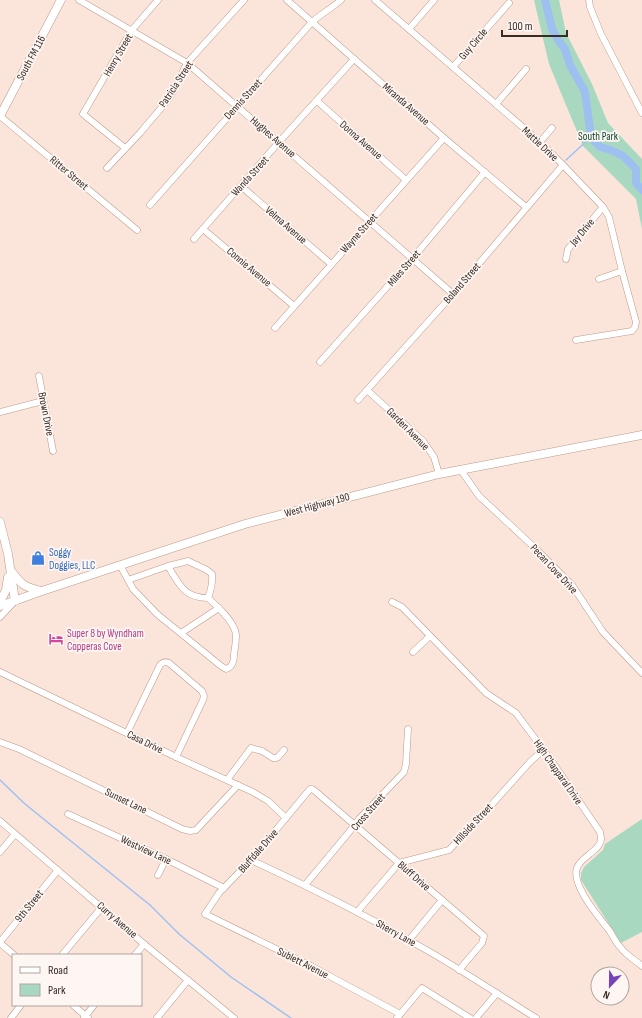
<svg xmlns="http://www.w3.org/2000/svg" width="642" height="1018" font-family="'Sofia Sans Condensed',sans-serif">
<rect width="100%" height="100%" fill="#fbe5db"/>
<g fill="#a9d8c1">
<path d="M534,0H559L566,33L592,84L608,123L642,159V229L636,199L583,146L549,64Z"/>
<path d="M642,819V932L621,943L581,880V873L584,867L603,850L605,844Z"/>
</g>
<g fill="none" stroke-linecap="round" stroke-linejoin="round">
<g stroke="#9dc0f0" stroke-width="1.5">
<path d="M566,160L591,137"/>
<path d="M0,780L25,804L150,905L179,934L231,977L291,1018"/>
</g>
<path stroke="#9dc0f0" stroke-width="8" d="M545,0L552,29L558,40L565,49L570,65L585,92L591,137L600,147L611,150L623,156L636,169V183L642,190"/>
<defs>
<g id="minor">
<path d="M79,0L187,63L453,294"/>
<path d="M287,0L444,138L526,207"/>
<path d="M375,0L540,142L563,165L603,207L609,217L622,271L636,322L635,327L632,331L576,340"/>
<path d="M589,0L590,7L601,34L642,113"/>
<path d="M409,29L434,0"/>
<path d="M453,67L509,3"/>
<path d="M317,101L406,180"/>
<path d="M496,104L526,69"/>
<path d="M0,116L137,230"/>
<path d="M540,142L552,128"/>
<path d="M125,148L83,114L131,31L158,0"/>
<path d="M107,168L140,133L167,101L174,90L187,63L244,0"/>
<path d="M241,186L331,264"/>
<path d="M150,205L312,22C321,14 332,8 341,0"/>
<path d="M203,229L294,306"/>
<path d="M194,239L279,142L354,59"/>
<path d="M566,259L568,249L603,207"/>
<path d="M599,279L622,271"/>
<path d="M275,328L444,138"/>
<path d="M320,362L412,259L485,172"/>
<path d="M39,376L53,451"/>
<path d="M367,390L423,441L434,457L439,474"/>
<path d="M358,400L453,294L563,165"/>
<path d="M0,412L43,401"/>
<path d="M460,469L479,496L535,548L572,585L603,632L642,673"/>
<path d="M120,565L133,589L157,614L221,666L226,669C233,667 234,661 234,654C235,648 236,641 236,635C235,622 217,606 208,598C184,598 179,584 168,566"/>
<path d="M128,580L168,566L188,561L207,570L212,574C213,583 211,590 208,598"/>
<path d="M392,602L402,607L486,693L516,713L551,760L600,832C600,834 601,836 601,838C602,850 580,857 577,868C571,885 599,917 609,930C613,936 616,943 621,948C626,955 635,960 642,966"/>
<path d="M0,617L15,601"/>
<path d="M181,633L219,608"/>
<path d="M413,652L430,636"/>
<path d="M0,672L176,757L253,792L268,801L286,818"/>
<path d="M127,733L160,665C163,662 165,661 169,663L202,691L204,696L203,700L176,757"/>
<path d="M0,742L19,749L182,829L190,831L196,830L238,785"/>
<path d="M227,780L251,748L262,751L273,758H276L278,757L284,750"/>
<path d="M68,814L166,859L224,888"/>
<path d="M0,821L144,944L234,1018"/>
<path d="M0,852L15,834"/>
<path d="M251,860C312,888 371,918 430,952C466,973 501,996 536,1018"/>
<path d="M158,875L166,859"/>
<path d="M305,885L350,831L359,819L404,772L406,764L408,729"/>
<path d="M357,912L399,863L449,850L486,811L530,762L543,750"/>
<path d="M409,940L442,900"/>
<path d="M0,942L58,870"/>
<path d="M0,943L14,955"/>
<path d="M62,955L102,907"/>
<path d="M135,955L144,944"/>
<path d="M73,1005L88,1018"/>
<path d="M400,1014L311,966L205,914L219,893L251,860L310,789H312L315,791L484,936L482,943L459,970"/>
<path d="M11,1018L21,1005"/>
<path d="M84,1018L94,1005"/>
<path d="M157,1018L188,980"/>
<path d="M397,1018L422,988L470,1018"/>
<path d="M476,1018L497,993"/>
</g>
<g id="major">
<path d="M0,116L61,0"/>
<path d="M0,522L8,554L15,601"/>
<path d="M11,571C22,585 24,587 41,591"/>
<path d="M0,602L6,590L8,577"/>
<path d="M0,606L42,591L245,524L439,474L642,435"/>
</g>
</defs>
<use href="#minor" stroke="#bc9a8a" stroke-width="7"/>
<use href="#major" stroke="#bc9a8a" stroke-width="9"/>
<use href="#minor" stroke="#fff" stroke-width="6"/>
<use href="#major" stroke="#fff" stroke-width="8"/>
</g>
<defs>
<symbol id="shop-bare" viewBox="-9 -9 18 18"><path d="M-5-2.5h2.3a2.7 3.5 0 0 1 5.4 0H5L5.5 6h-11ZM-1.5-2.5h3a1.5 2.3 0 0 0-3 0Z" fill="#3f7fe0" stroke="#fdf6f2" stroke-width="2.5" paint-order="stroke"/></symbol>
<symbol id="hotel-bare" viewBox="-9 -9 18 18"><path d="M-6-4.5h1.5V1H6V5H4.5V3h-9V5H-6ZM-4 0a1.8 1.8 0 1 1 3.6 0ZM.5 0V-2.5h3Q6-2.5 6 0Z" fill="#d1479c" stroke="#fdf6f2" stroke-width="2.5" paint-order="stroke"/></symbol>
</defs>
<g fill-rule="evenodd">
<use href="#shop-bare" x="28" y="548" width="20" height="20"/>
<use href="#hotel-bare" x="46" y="629" width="20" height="20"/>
</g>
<g text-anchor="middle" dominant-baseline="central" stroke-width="3.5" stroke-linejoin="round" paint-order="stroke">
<g font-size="11" fill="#392c25" stroke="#fdf6f2">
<text transform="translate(473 44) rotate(-49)">Guy Circle</text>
<text transform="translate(118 55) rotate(-60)">Henry Street</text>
<text transform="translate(31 58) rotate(-62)">South FM 116</text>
<text transform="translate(176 84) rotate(-57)">Patricia Street</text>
<text transform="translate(243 99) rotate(-48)">Dennis Street</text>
<text transform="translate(406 104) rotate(41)">Miranda Avenue</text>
<text transform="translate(273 137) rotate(41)">Hughes Avenue</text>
<text transform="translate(361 140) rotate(41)">Donna Avenue</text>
<text transform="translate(540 144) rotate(43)">Mattie Drive</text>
<text transform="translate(69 173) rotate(40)">Ritter Street</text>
<text transform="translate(250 176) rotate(-48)">Wanda Street</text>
<text transform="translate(286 225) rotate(41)">Velma Avenue</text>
<text transform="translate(582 232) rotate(-50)">Jay Drive</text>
<text transform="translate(359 233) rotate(-48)">Wayne Street</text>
<text transform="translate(249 267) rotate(40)">Connie Avenue</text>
<text transform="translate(404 268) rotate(-49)">Miles Street</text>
<text transform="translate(462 283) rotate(-49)">Boland Street</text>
<text transform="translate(46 414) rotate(79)">Brown Drive</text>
<text transform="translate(408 429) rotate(45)">Garden Avenue</text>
<text transform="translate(317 505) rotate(-15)">West Highway 190</text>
<text transform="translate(554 569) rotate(47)">Pecan Cove Drive</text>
<text transform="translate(145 742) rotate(26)">Casa Drive</text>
<text transform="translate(558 772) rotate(55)">High Chapparal Drive</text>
<text transform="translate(126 801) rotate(26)">Sunset Lane</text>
<text transform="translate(368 812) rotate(-49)">Cross Street</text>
<text transform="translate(473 824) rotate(-47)">Hillside Street</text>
<text transform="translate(146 850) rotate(25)">Westview Lane</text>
<text transform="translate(258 851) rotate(-49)">Bluffdale Drive</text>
<text transform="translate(414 876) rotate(41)">Bluff Drive</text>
<text transform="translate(29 906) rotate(-51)">9th Street</text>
<text transform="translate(117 920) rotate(41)">Curry Avenue</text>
<text transform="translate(396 933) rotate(29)">Sherry Lane</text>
<text transform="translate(303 963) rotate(27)">Sublett Avenue</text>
</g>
<g font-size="11" fill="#073e2a" stroke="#fdf6f2">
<text x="598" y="136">South Park</text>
</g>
<g font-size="11" fill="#366cbe" stroke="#fdf6f2" text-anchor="start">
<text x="49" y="552">Soggy<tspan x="49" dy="13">Doggies, LLC</tspan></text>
</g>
<g font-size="11" fill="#b23c85" stroke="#fdf6f2" text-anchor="start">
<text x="67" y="633">Super 8 by Wyndham<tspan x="67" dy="13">Copperas Cove</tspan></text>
</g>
</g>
<rect x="12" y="954" width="130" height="52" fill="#fdf6f2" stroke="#afa5a0"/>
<rect x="20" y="967" width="20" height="6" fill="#ffffff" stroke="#afa5a0"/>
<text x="48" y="974" font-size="12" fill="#392c25">Road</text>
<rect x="20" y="984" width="20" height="12" fill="#a9d8c1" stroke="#afa5a0"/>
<text x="48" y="994" font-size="12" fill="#392c25">Park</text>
<g transform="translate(610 986) rotate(202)"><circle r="19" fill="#fdf6f2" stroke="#afa5a0"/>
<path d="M0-3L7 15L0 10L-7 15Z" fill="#7743ba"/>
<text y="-6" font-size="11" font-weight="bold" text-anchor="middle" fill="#392c25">N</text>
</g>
<path d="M502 30v6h65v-6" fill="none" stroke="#392c25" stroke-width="2"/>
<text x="508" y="30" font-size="12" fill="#392c25" stroke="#fdf6f2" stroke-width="3" paint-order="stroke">100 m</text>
</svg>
